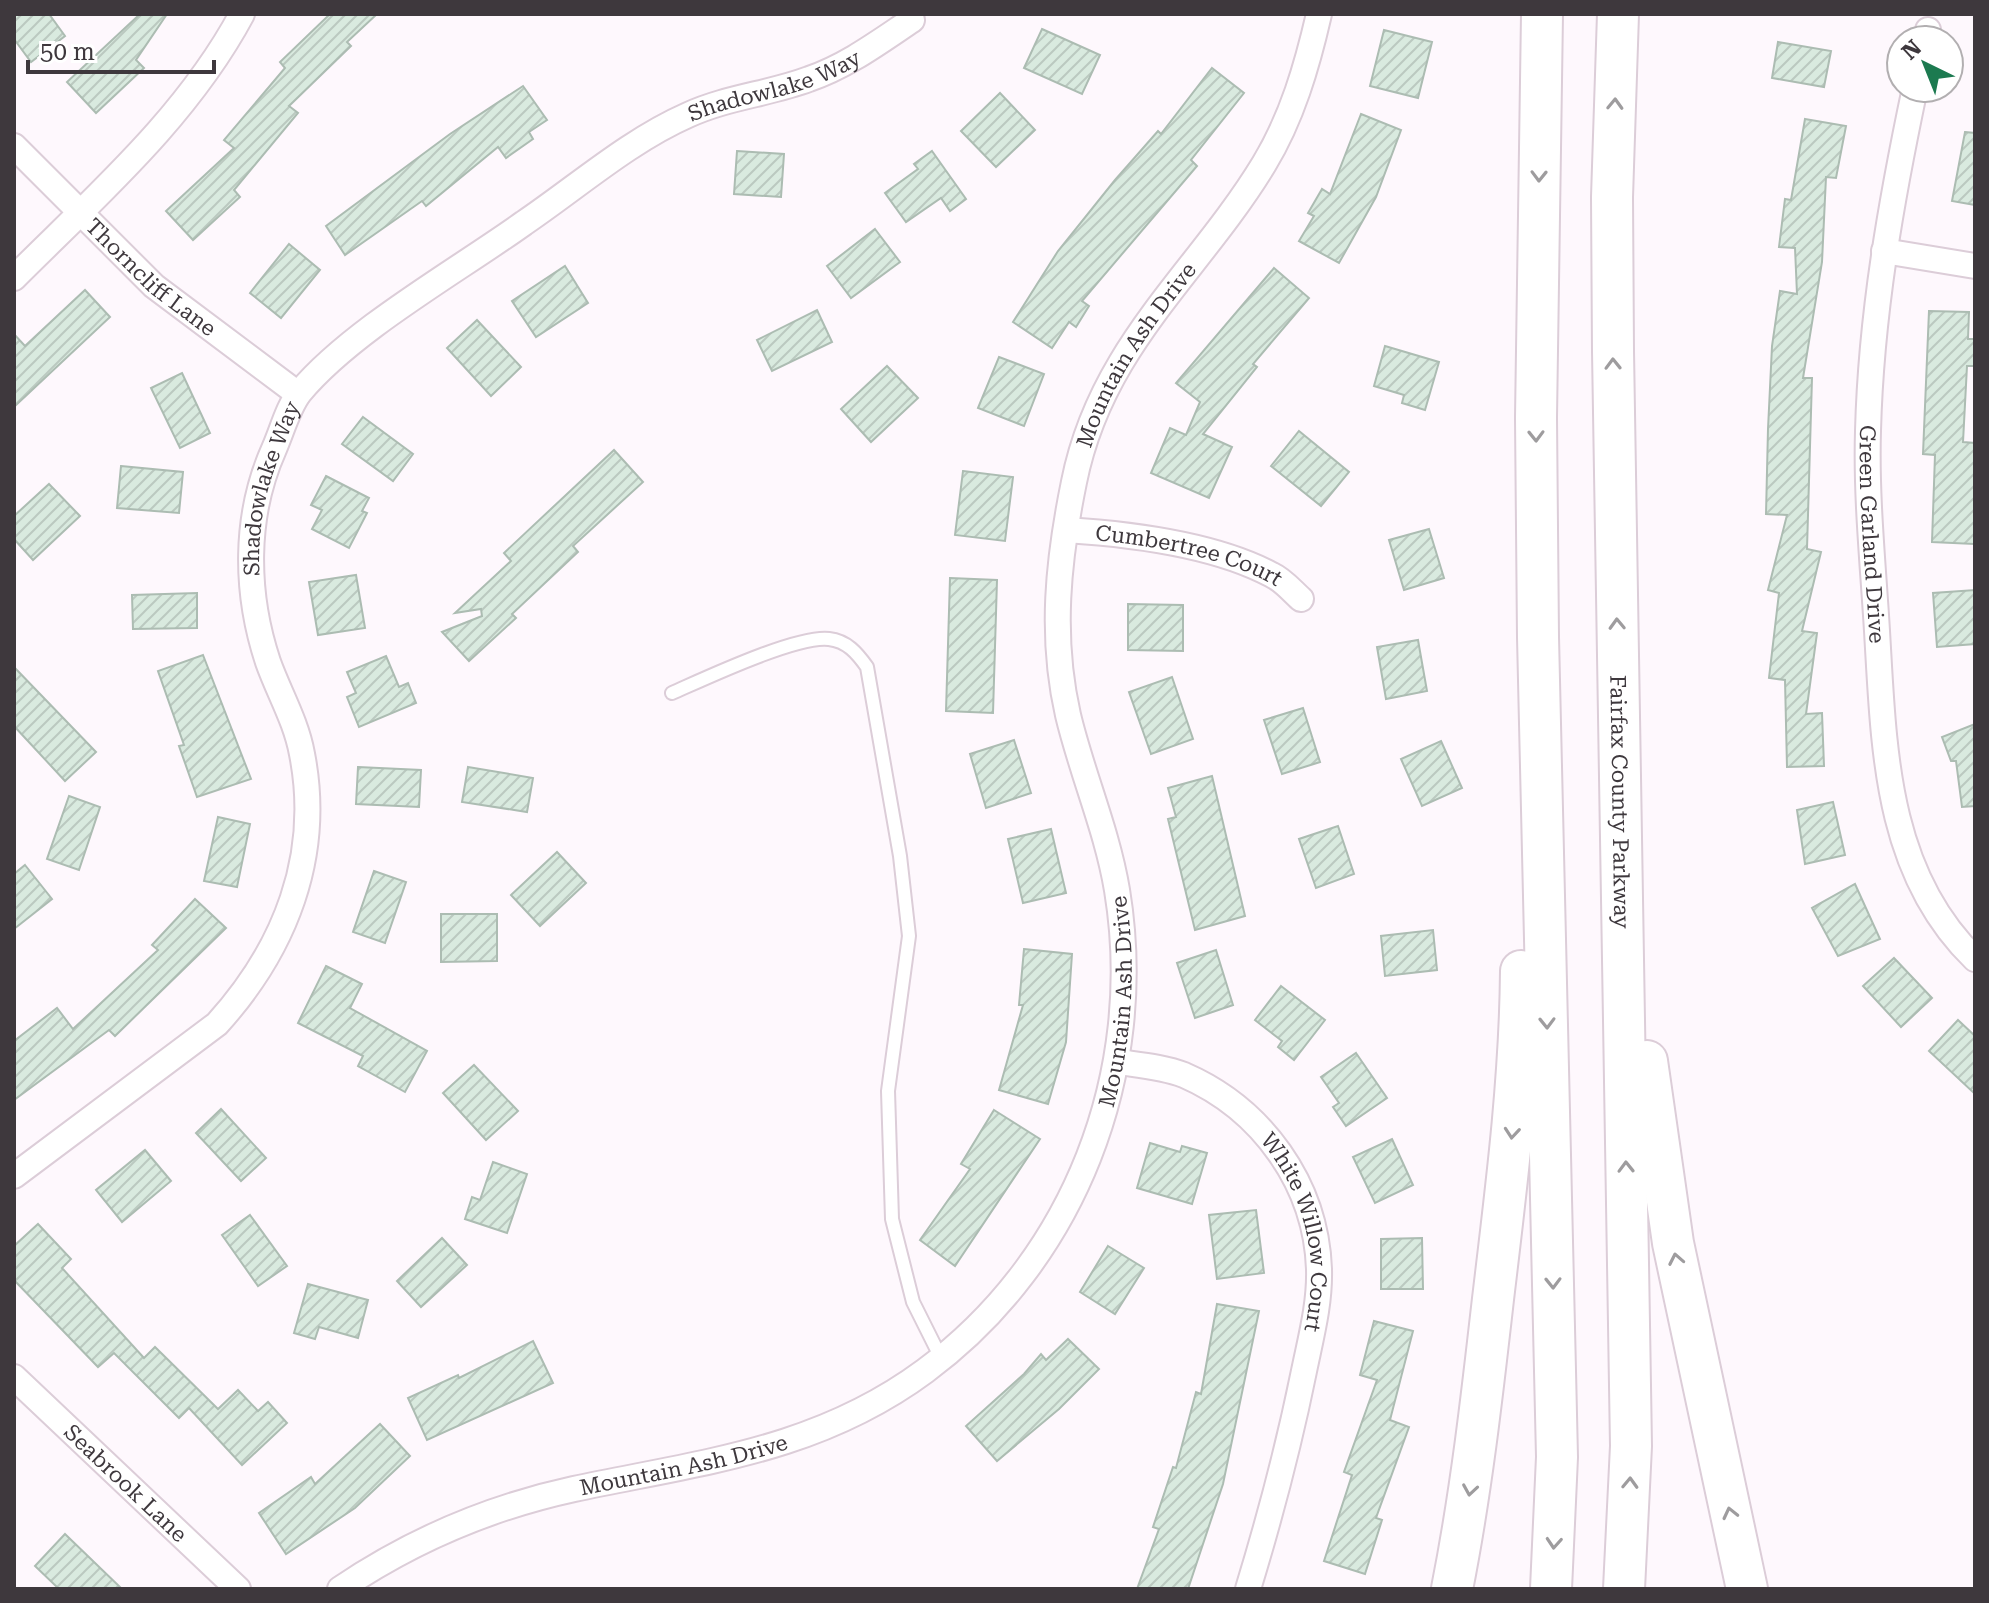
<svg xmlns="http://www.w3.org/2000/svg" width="1989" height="1603" font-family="'Roboto Serif',serif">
<defs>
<pattern id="building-hatch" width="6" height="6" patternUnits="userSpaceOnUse" patternTransform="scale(2)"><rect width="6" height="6" fill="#d9eadf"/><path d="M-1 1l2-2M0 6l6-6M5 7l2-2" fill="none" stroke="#bbc9c0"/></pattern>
</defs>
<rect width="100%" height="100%" fill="#fef8fd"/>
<g fill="url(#building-hatch)" stroke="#acbcb2" stroke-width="2">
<path d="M14,14H49L65,36L31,62L14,39Z"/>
<path d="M140,14H167L136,60L144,68L96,113L67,82Z"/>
<path d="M330,14H377L347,42L351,46L289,106L298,113L234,190L240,197L193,240L166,211L234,148L224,140L285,68L280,62Z"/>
<path d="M1042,29L1100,55L1082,94L1024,68Z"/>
<path d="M1384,30L1432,42L1418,98L1370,86Z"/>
<path d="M1778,42L1831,51L1824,87L1772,78Z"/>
<path d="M1212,68L1244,93L1191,160L1197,166L1082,301L1089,306L1076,327L1069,322L1052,348L1013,322L1058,251L1115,180L1158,131L1161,134Z"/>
<path d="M523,86L547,120L529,132L533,139L506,158L498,147L426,206L422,201L345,255L326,226L450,134Z"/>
<path d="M1000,93L1035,130L996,167L961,131Z"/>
<path d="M1361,114L1401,130L1376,197L1339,263L1299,241L1314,216L1308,213L1322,189L1330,194Z"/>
<path d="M1805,119L1846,126L1836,178L1826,177L1822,262L1803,378H1812L1807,549L1821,552L1802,631L1817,633L1806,714L1822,713L1824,766L1787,767L1785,680L1769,678L1779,593L1768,590L1787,515L1766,514L1768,429L1772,346L1780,291L1797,294L1795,248L1779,247L1785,199L1791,200Z"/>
<path d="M1965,132L1975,133V205L1952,201Z"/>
<path d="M737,151L784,154L781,197L734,194Z"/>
<path d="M932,151L966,199L950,211L941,198L906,222L885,193L918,169L914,164Z"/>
<path d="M875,229L900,262L851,298L827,266Z"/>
<path d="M289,244L320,270L281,318L250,293Z"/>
<path d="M565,266L588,303L536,337L512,301Z"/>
<path d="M1274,268L1309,298L1253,364L1257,367L1203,434L1232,447L1209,498L1151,473L1170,428L1186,435L1200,402L1176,383Z"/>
<path d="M85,290L110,317L14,407V334L25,346Z"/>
<path d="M817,310L832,342L772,371L757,340Z"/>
<path d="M1929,311L1969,312L1968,339H1975V366H1967L1963,442L1975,443L1974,544L1932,542L1935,455L1923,454Z"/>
<path d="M477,320L521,367L491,396L447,348Z"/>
<path d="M1385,346L1439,362L1425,410L1402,403L1404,395L1374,386Z"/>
<path d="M999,357L1044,374L1024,426L978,408Z"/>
<path d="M887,366L918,398L871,442L841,409Z"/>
<path d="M182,373L210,433L180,448L151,388Z"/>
<path d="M363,417L413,454L393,481L342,444Z"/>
<path d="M1299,431L1349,472L1321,506L1271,466Z"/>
<path d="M614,450L643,482L573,546L578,552L512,614L516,618L469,661L442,632L482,616L481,609L455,613L511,561L504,553Z"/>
<path d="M121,466L183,472L179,513L117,508Z"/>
<path d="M963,471L1013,477L1005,541L955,535Z"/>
<path d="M326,476L369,498L362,511L367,513L349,548L312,529L322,510L311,505Z"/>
<path d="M49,484L80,516L33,560L14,539V516Z"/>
<path d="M1429,529L1444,578L1404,590L1389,540Z"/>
<path d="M356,575L365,628L318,635L309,582Z"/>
<path d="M950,578L997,580L993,713L946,711Z"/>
<path d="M1975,590V644L1937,647L1933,593Z"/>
<path d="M197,593V628L133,629L132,595Z"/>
<path d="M1128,604L1183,605V651L1128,650Z"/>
<path d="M1418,640L1427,691L1386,699L1377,647Z"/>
<path d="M203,655L251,779L197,797L179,746L184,745L158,671Z"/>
<path d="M386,656L399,687L408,683L416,703L359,727L347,697L356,693L347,672Z"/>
<path d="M14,667L96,752L65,781L14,726Z"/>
<path d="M1172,677L1193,739L1151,754L1129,692Z"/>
<path d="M1303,708L1320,762L1282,774L1264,720Z"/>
<path d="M1975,724V806L1962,807L1956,761H1951L1942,737Z"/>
<path d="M1014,740L1031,793L986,808L970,754Z"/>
<path d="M1441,741L1462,788L1422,806L1401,759Z"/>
<path d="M358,767L421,770L419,807L356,804Z"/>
<path d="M468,767L533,778L527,812L462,802Z"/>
<path d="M1212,776L1245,916L1195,930L1168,819L1176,817L1168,788Z"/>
<path d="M69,796L100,807L79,870L47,859Z"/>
<path d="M1833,802L1845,855L1805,864L1797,810Z"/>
<path d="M218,817L250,824L237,887L204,881Z"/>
<path d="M1338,826L1354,874L1316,888L1299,839Z"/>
<path d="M1051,829L1066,893L1023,903L1008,839Z"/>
<path d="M557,852L586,883L540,926L511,895Z"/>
<path d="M25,865L52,899L14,929V874Z"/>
<path d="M374,871L406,882L385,943L353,932Z"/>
<path d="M1855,884L1880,939L1838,956L1812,908Z"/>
<path d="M195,899L226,928L115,1036L109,1030L14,1100V1041L57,1008L73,1029L158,950L152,945Z"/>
<path d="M441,914H497V961L441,962Z"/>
<path d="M1433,930L1437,970L1385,976L1381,936Z"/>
<path d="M1024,949L1072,954L1066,1042L1048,1104L999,1090L1023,1005H1019Z"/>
<path d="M1216,950L1233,1005L1195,1018L1177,963Z"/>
<path d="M1894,958L1932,998L1901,1027L1863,986Z"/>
<path d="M326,966L362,984L350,1008L427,1051L405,1092L358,1066L363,1056L298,1023Z"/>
<path d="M1281,986L1325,1020L1294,1060L1278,1047L1282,1041L1255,1020Z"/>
<path d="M1958,1020L1975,1036V1094L1929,1051Z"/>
<path d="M1356,1053L1387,1098L1346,1126L1333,1107L1339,1103L1321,1077Z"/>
<path d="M474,1065L518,1111L486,1140L443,1093Z"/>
<path d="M221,1109L266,1158L241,1181L196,1133Z"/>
<path d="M994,1110L1040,1139L955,1266L920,1240L970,1169L961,1164Z"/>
<path d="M1392,1139L1413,1185L1375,1203L1353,1157Z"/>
<path d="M1150,1143L1180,1152L1182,1146L1207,1153L1192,1204L1137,1188Z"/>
<path d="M145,1150L171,1181L122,1222L96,1190Z"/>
<path d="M493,1162L527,1174L507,1233L465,1219L472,1197L480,1200Z"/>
<path d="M1256,1210L1264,1273L1217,1279L1209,1215Z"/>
<path d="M250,1215L287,1266L258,1286L222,1235Z"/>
<path d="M38,1224L71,1259L62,1268L144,1358L155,1347L218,1409L238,1390L258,1411L268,1402L287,1423L242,1465L189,1408L179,1418L114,1353L98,1367L14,1280V1246Z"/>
<path d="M442,1238L467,1265L421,1307L397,1281Z"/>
<path d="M1422,1238L1423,1289H1381V1239Z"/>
<path d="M1108,1246L1144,1268L1115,1314L1080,1292Z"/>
<path d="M308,1284L368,1300L358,1338L319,1327L315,1339L294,1333Z"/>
<path d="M1217,1304L1259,1311L1223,1484L1188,1589H1137L1159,1529L1153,1527L1173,1467L1176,1468L1196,1392L1201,1394Z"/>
<path d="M1374,1321L1413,1331L1390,1420L1409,1427L1376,1518L1382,1520L1365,1574L1324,1561L1352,1475L1344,1472L1377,1380L1360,1375Z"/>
<path d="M1068,1339L1099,1369L1059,1409L997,1461L966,1426L1024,1374L1041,1354L1046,1360Z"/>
<path d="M533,1341L553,1383L427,1440L408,1398L458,1375L459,1378Z"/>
<path d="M380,1424L410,1456L355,1508L286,1554L259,1513L311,1477L315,1484Z"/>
<path d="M65,1534L122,1589H59L35,1566Z"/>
</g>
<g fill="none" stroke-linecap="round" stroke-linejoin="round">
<defs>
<path id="service" d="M672,693C704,679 797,635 829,639C847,641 857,653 867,667L900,856L909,936L888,1091L892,1219L913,1302L941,1358"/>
<g id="minor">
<path d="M1926,40L1928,30"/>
<path id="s1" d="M1915,88C1891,202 1871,314 1868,431C1866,497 1873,564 1877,631C1884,748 1885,872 1975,959"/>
<path id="s2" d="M14,146L154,286L298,394"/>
<path d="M1884,251L1975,266"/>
<path d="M14,278C96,196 187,117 242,14"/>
<path id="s3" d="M1066,530C1130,534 1216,545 1272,575C1283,580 1292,591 1301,599"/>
<path id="s4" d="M1119,1062C1140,1065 1164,1067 1184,1075C1262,1109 1316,1184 1319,1269C1320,1304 1311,1337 1304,1371C1289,1445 1270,1517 1248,1589"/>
<path id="s5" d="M14,1176L217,1024C285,949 322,856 302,754C296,721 279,693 268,662C245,593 244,516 274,449C282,431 288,407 300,392C352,330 457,271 524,223C577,187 629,141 688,115C727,97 769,94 809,79C847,66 879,42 912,20"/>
<path id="s6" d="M14,1377L238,1589"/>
<path id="s7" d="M340,1589C411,1541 491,1507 574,1489C701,1462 817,1451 925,1371C1075,1260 1147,1072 1117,890C1107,830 1082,774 1068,715C1050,636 1058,560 1074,482C1101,346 1197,274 1264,164C1292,118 1307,66 1319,14"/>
</g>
<g id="trunk">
<path d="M1542,14L1536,418L1538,637L1557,1457L1551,1589"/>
<path id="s8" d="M1618,14L1612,197L1613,351L1631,1446L1624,1589"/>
<path d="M1647,1061L1673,1243L1747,1589"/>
<path d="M1452,1589C1471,1493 1482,1396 1493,1299C1506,1190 1520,1081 1521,971"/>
</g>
</defs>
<use href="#service" stroke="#dccdd8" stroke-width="16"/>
<use href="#minor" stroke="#dccdd8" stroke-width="28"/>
<use href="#trunk" stroke="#dccdd8" stroke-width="44"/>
<use href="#service" stroke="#fff" stroke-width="12"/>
<use href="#minor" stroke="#fff" stroke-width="24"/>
<use href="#trunk" stroke="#fff" stroke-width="40"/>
</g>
<defs><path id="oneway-chevron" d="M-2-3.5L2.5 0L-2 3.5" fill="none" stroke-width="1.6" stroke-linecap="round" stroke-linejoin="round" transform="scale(2)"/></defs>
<g stroke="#9e9c9e">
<use href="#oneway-chevron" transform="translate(1615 104) rotate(-88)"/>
<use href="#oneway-chevron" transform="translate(1539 176) rotate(91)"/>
<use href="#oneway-chevron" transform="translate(1613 364) rotate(-91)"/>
<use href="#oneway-chevron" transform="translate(1536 436) rotate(89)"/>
<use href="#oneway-chevron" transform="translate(1617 624) rotate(-92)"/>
<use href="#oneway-chevron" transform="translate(1547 1023) rotate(89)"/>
<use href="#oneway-chevron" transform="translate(1512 1133) rotate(95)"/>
<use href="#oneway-chevron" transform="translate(1626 1167) rotate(-91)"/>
<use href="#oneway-chevron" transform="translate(1676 1259) rotate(-101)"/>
<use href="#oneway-chevron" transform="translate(1553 1283) rotate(89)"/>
<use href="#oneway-chevron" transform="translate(1630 1483) rotate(-88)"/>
<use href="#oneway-chevron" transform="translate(1470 1490) rotate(99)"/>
<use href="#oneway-chevron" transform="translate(1730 1513) rotate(-103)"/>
<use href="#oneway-chevron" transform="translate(1554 1543) rotate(94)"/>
</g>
<g text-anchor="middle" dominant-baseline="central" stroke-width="7" stroke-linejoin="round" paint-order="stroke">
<g font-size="22" fill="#3e383d" stroke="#fff">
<text stroke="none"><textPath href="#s5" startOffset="1496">Shadowlake Way</textPath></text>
<text stroke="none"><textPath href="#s2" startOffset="190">Thorncliff Lane</textPath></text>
<text stroke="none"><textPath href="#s7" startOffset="1734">Mountain Ash Drive</textPath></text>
<text stroke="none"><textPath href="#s5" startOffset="824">Shadowlake Way</textPath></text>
<text stroke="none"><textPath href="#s1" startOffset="450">Green Garland Drive</textPath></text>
<text stroke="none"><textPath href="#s3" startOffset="126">Cumbertree Court</textPath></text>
<text stroke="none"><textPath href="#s8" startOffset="788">Fairfax County Parkway</textPath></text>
<text stroke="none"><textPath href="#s7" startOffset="1062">Mountain Ash Drive</textPath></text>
<text stroke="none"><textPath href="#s4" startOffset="274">White Willow Court</textPath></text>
<text stroke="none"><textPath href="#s7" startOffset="368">Mountain Ash Drive</textPath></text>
<text stroke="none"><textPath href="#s6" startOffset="154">Seabrook Lane</textPath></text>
</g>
</g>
<rect width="1989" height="1603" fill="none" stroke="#3e383d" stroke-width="32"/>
<g transform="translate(1925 64) rotate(317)"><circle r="38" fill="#ffffff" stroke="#b2afb1" stroke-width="2"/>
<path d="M0-6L14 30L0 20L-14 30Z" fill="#1c7a50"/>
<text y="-12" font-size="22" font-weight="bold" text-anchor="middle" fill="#3e383d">N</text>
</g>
<path d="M28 60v12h186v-12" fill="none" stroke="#3e383d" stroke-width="4"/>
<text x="40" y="60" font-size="24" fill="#3e383d" stroke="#ffffff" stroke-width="6" paint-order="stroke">50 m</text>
</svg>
